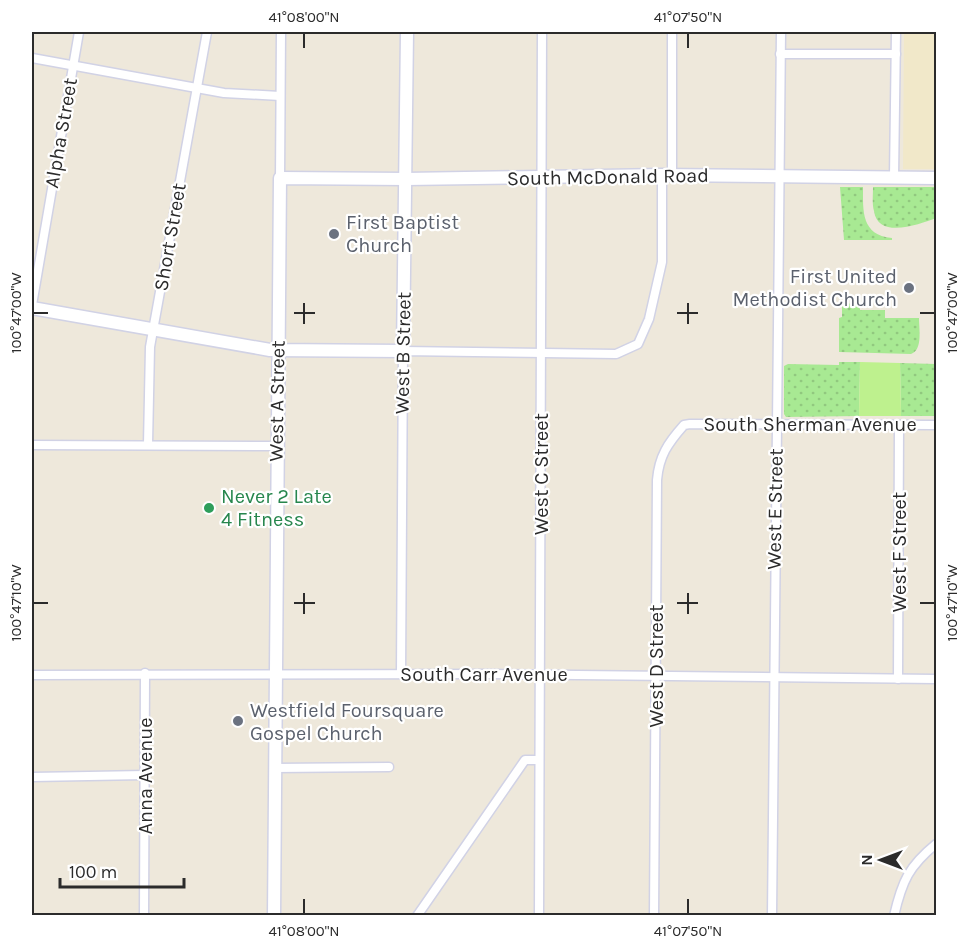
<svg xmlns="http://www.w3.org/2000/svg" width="968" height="947" font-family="Karla,sans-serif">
<defs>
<pattern id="grass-dots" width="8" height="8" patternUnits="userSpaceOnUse" patternTransform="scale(1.5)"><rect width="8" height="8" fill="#a8e993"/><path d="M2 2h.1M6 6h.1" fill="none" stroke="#91c87f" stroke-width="1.8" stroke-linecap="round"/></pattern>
</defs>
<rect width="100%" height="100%" fill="#eee8db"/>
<path fill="#f1e8c9" d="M904,32H936V169H903Z"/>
<g fill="url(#grass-dots)">
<path d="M840,187H863C863,211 861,235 892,238V240H844Z"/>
<path d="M873,187H936V218C920,224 878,240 874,211C872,204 873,195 873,187Z"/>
<path d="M859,303L860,310H885V318H919C919,329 923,350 911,354L839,352V318L842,317V304Z"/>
<path d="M839,362H860L859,416L786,417L784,414V366L788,364L839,365Z"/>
<path d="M900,363L936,364V416H901Z"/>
</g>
<path fill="#bef18e" d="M860,362L900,363L901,416H859Z"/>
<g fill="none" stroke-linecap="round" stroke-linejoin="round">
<defs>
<g id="street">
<path d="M672,32V175"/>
<path d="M780,54H896"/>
<path d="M32,58L224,93L280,96"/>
<path d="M894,177L896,32"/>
<path d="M280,178L281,32"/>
<path d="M32,305L79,32"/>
<path d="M148,444L150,347L207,32"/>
<path d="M32,445L276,446"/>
<path d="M401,674L403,351L616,354L638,344L649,319L662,262V175"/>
<path d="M32,675L491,674L936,679"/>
<path d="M898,679L899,425"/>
<path d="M274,768L389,767"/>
<path d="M32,777L145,775"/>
<path d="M144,916L145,673"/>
<path d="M417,916L525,760H539"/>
<path d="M539,916L542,32"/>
<path d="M654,916L657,480C659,456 668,443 684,425L690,424L936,425"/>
<path d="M772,916L781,32"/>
<path d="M894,916C902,881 909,866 936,844"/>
</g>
<g id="secondary">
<path d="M32,308L270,350L403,351L407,32"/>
<path d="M274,916L280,178L406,179L662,175L936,178"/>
</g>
</defs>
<use href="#street" stroke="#d1d2e5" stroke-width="11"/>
<use href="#secondary" stroke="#d1d2e5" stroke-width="15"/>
<use href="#street" stroke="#fff" stroke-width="8"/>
<use href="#secondary" stroke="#fff" stroke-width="12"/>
</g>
<path fill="none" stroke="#2b2b2b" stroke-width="2" d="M304,33V48M688,33V48M304,303V324M688,303V324M33,313H48M294,313H315M677,313H698M920,313H935M304,593V614M688,593V614M33,603H48M294,603H315M677,603H698M920,603H935M304,899V914M688,899V914"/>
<g fill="#6b7280" stroke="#fff" stroke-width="2">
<circle cx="334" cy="234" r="6"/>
<circle cx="909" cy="288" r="6"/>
<circle cx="238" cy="721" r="6"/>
</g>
<circle fill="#2e9e5b" stroke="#fff" stroke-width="2" cx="209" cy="508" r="6"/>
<g text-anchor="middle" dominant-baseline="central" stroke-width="4.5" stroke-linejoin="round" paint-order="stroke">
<g font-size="20" fill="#2b2b2b" stroke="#fff">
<text transform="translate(61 133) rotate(-80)">Alpha Street</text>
<text transform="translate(608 177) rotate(-1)">South McDonald Road</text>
<text transform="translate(170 237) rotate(-80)">Short Street</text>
<text transform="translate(403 353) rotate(-89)">West B Street</text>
<text transform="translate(277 401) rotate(-89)">West A Street</text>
<text x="810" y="424">South Sherman Avenue</text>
<text transform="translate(541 474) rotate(-90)">West C Street</text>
<text transform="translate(775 509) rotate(-89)">West E Street</text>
<text transform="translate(899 552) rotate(-90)">West F Street</text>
<text transform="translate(656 666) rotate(-90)">West D Street</text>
<text x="484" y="674">South Carr Avenue</text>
<text transform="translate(145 776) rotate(-90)">Anna Avenue</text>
</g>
<g font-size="20" fill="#5b616d" stroke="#fff" text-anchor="start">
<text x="346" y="222">First Baptist<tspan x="346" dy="23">Church</tspan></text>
<text x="897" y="276" text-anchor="end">First United<tspan x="897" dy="23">Methodist Church</tspan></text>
<text x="250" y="710">Westfield Foursquare<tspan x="250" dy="23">Gospel Church</tspan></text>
</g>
<g font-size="20" fill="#27864d" stroke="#fff" text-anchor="start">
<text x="221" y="496">Never 2 Late<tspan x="221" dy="23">4 Fitness</tspan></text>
</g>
</g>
<rect width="968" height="947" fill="none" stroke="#ffffff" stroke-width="66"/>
<g transform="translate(881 860) rotate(270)" stroke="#ffffff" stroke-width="4.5" paint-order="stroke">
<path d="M0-4.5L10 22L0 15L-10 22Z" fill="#2b2b2b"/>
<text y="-9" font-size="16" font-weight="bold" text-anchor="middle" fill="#2b2b2b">N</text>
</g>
<path d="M60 878v9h124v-9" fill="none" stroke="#2b2b2b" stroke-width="3"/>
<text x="69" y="878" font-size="18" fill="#2b2b2b" stroke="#ffffff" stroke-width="4.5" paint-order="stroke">100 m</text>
<rect x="33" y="33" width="902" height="881" fill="none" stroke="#2b2b2b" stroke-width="2"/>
<g font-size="15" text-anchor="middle" fill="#2b2b2b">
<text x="304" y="22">41°08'00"N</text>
<text x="688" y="22">41°07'50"N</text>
<text transform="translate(952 313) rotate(-90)" y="5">100°47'00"W</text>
<text transform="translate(16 313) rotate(-90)" y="5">100°47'00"W</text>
<text transform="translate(952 603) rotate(-90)" y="5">100°47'10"W</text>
<text transform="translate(16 603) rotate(-90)" y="5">100°47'10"W</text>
<text x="304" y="936">41°08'00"N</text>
<text x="688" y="936">41°07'50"N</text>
</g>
</svg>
